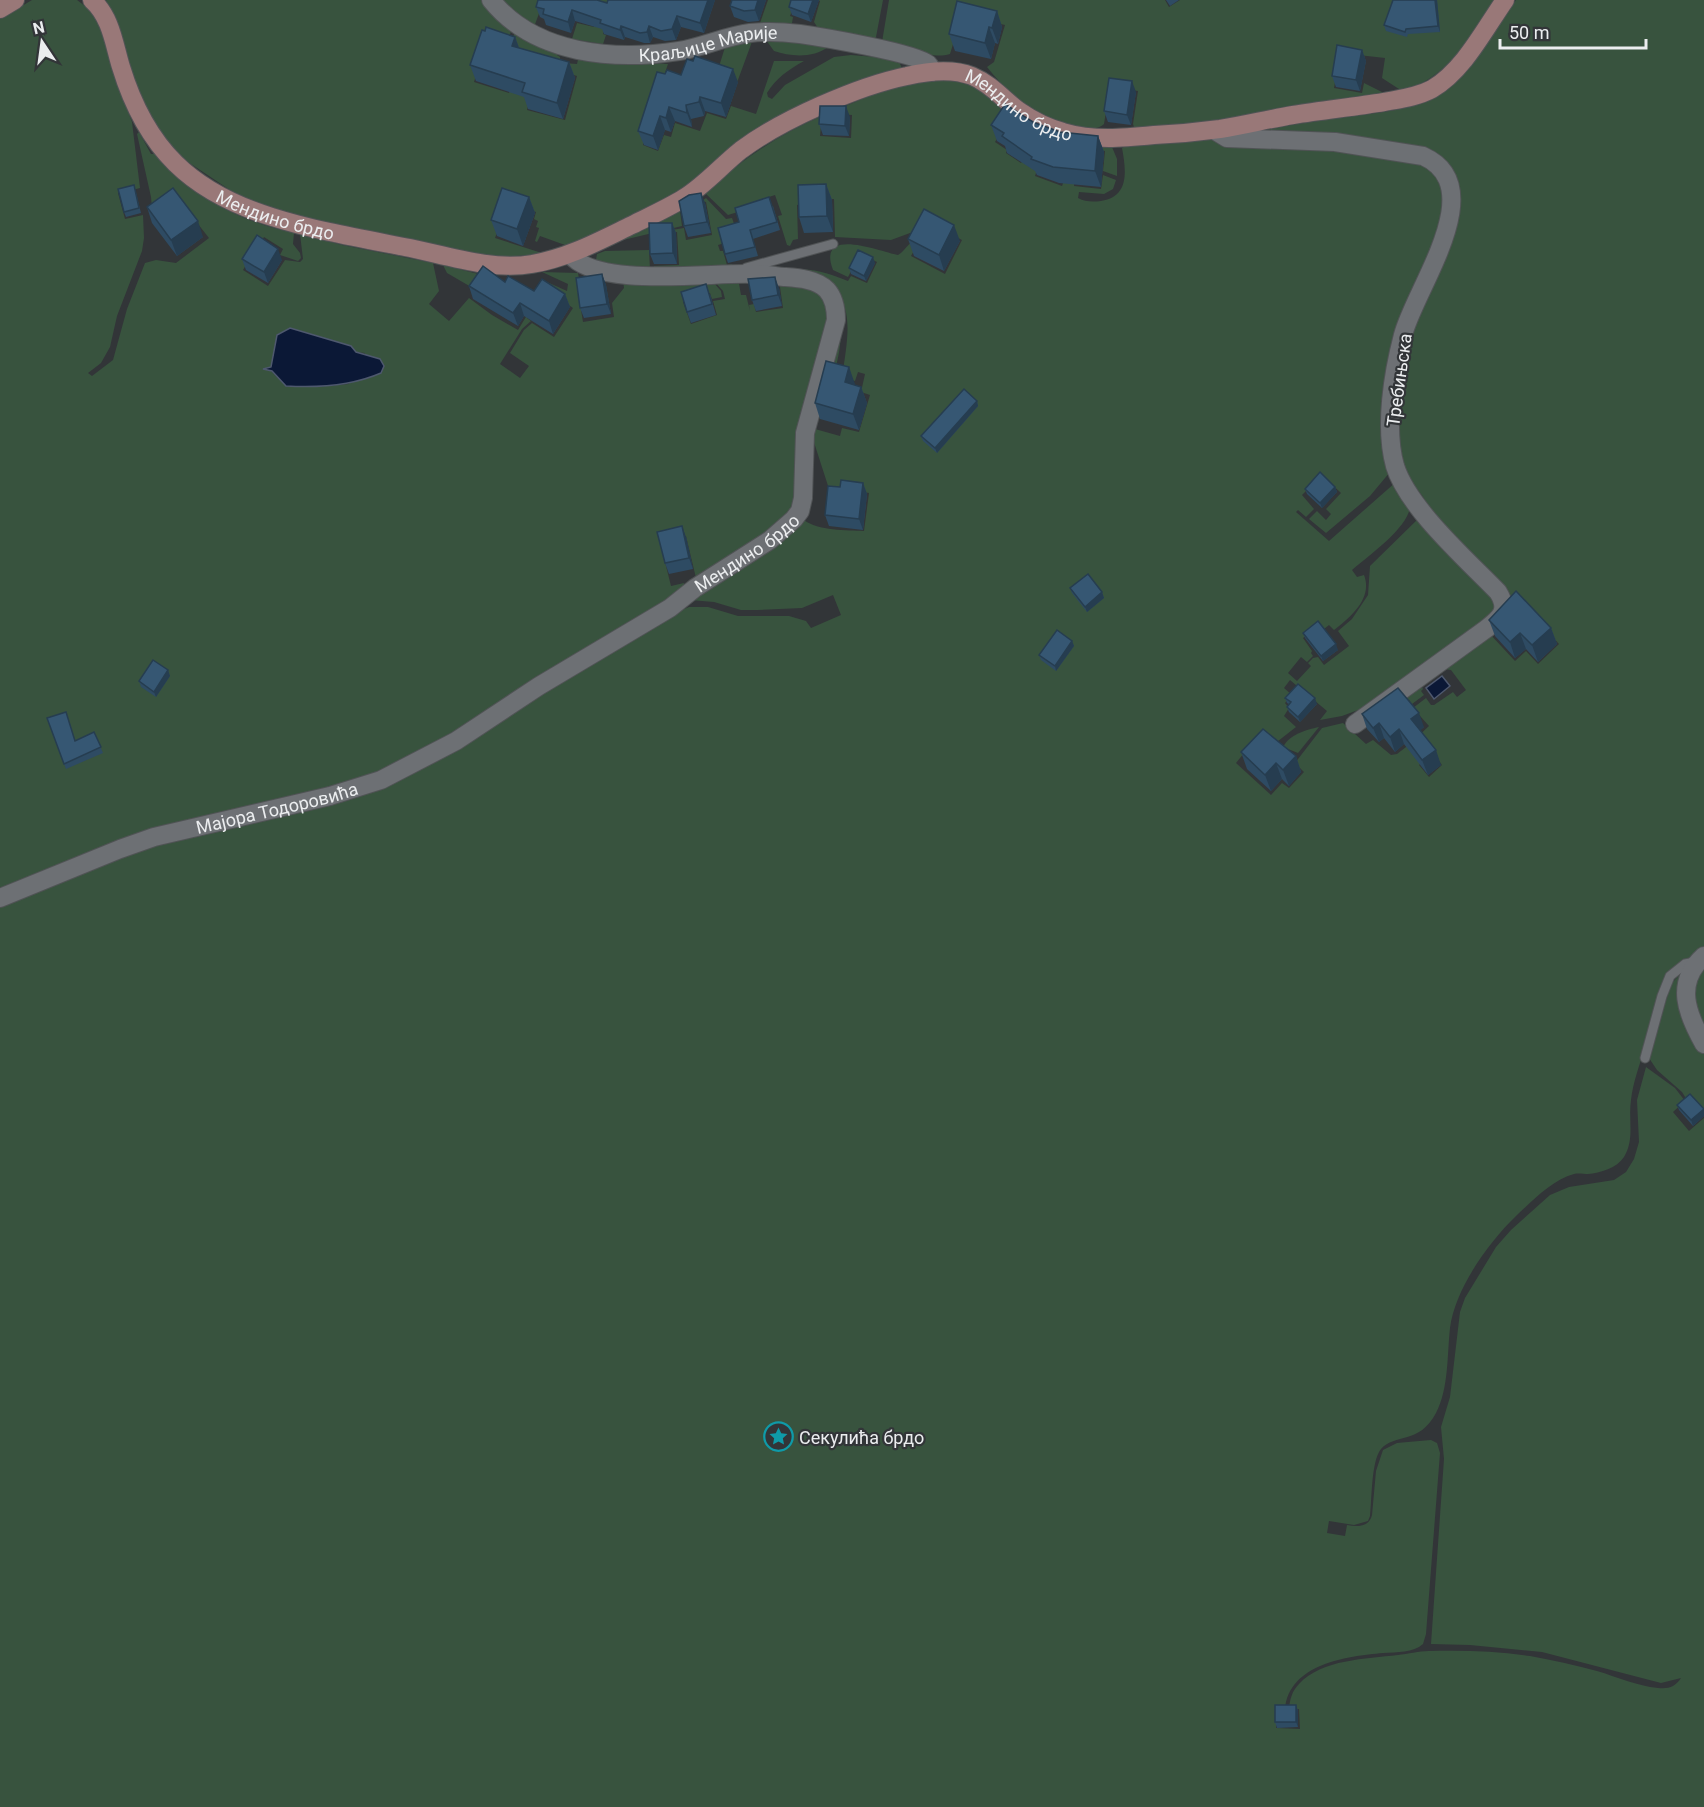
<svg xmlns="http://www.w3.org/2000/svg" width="1704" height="1807" font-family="Roboto,sans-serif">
<rect width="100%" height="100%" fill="#323538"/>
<g fill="#38533e" fill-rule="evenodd">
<path d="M32,0H77L89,9L96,19L103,34L114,74L132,122L140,188L125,192L124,188L118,193L125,219L143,215L144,238L142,251L117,316L110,347L101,363L88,373L92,376L113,360L127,309L145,263L156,260L176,263L209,238L179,200L153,219L151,197L137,134L139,132L151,154H155C190,196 241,222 294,233L293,244L300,253L301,258L298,261L280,255L283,249L264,237L243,270L268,286L285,260L300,262L303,259L300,234L342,245L433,263L439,291L429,304L449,321L469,298L492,315L518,330L535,302L537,303L527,318L531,321L522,329L500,364L520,378L529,366L510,353L524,330L532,323L554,337L573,308L554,295L547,282L567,291L568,284L542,272L578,273L580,284L577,285L583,322L614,317L612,303L624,288L623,280L714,283L721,291L722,297L712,299L710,293L683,302L691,324L717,315L713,301L725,299L723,291L715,282L738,278L741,295H746L750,311L749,305L754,304L756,312L783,308L779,280L818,287L830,307L800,491L787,521L696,578L686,536L660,542L671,586L684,583L683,591L407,763L0,894V19ZM290,329L351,346L356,352L365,353L349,384C325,386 303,389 281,380C275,377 273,371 266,368L271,367L274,360V346Z"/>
<path d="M106,0H482L493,13L512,29L508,40L486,44L474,82L509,93L522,52L510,48L515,31L557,52V55L560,57L561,72L539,65L527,110L565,120L577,76L564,72V63L577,64L579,55L631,62L668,64L647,126L643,145L658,151L664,135L671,137L675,123L700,131L707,113L726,119L731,106L756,114L774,61H804C788,70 776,78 767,93L768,97L772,99L785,85L834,57L851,55L887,58L899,62L902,68L723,154L683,189L660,202L570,245H565L540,236L537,242L535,241L539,228L536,227L538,221L534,219L536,212L508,202L495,238L545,254L502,257L486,255L307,220L242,198L167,148L144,110L116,23Z"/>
<path d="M501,0H544L534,27Z"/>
<path d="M584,0H614L603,34L606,35L603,44L572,39L577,23L594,27L601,7Z"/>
<path d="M768,0H796L790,16L793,17L792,23L788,26H759Z"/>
<path d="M818,0H883L876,37L874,40L820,31L814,22L820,1Z"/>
<path d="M889,0H1165L1169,7L1180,0H1494C1467,39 1450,77 1402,91L1382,78L1385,58L1340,53L1334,88L1362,93L1364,83L1384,93L1211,122L1137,128L1134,127L1133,124L1138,91L1110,87L1104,124C1097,130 1091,128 1082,128C1044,126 1009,95 987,67L994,62L1005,25L962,15L950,54C930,60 902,47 882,42Z"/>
<path d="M1516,0H1704V950L1672,970L1664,982C1656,1003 1651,1025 1645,1047C1640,1064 1633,1082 1631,1100C1628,1120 1635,1139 1624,1157C1617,1168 1600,1173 1588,1174C1584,1174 1578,1173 1574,1174C1552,1180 1532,1201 1516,1216C1488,1243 1455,1289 1450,1328C1447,1355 1449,1388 1436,1413C1419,1445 1395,1433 1381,1449C1371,1461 1372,1500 1370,1516L1368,1521L1354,1525L1329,1521L1327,1533L1345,1536L1347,1525C1358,1527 1369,1527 1372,1515L1376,1471L1383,1450L1397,1443L1408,1442L1431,1440L1437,1443L1440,1453L1426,1634L1423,1644C1413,1653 1397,1652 1383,1653C1347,1656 1289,1664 1285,1709H1276V1728L1300,1729L1299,1709H1289C1290,1699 1292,1691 1299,1684C1322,1659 1366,1659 1398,1655C1408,1654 1419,1651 1429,1651C1462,1650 1497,1651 1530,1656C1552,1660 1575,1665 1597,1671C1617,1677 1637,1686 1658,1688C1669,1689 1675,1687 1681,1678L1661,1683L1542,1652L1470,1645L1431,1644L1444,1459L1441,1427L1450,1397L1460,1312L1465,1298L1496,1247L1511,1230L1550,1195L1569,1187L1614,1180L1626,1172L1634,1159L1639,1142L1637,1100L1646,1067L1675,1088L1685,1101L1673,1112L1689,1131L1704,1118V1807H0V903L101,861L157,841L264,813L347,795L382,783L426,762L469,737L593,657L659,620L689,607H708L738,616H789L806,621L811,628L841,615L833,595L802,608L757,610H741L714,602L690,600L698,592C722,577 797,536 804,512C810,493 807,470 808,451C808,474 812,499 804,520C818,531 847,530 864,531L869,493L844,489L843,497L831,495L810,430L830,352L837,334L839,320C844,332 838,361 834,374L830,373L815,429L840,436L842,428L859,432L870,395L861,392L865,374L858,372L855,381L842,377C851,318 858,283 787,272C807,265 830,274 848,281L851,276L867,283L877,262L860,254L848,277L833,270C816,225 881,252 898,255C907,250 908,240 920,240L911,256L945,274L962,240L930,223L923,234L910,233L891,240L835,237L834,199L802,200V204L797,205L798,239L793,240L790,246L787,245L778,216L782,215L775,195L753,202L754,207L728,215L705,193C740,161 777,135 822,116L820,136L851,138L852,115L836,114V110C882,91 936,64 984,92C994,97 1002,109 1011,116L995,142L1007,150L1006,153L1021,163L1039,137L1030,129L1048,137L1035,176L1062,186L1075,151L1062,145L1063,142L1078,145L1074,186L1101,189L1103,175L1116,180L1113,189L1104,194L1079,192L1078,198C1085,202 1093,202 1101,201C1130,197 1126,170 1122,148L1126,146L1217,139L1227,143L1251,146H1322L1406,157L1427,163L1432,167L1441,180L1445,197L1444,216L1428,264L1410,297L1392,373L1387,436L1390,472L1370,496L1326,533L1309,519L1317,511L1326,520L1331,514L1326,509L1341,493L1322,475L1302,495L1314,509L1306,517L1298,510L1296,512L1329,541L1396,482C1402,488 1410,498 1410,507C1408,528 1368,556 1352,570L1357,577L1364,575C1373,598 1351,617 1334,630L1329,625L1324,629L1320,625L1303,638L1312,651L1311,653L1313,656L1307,662L1301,657L1288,673L1297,681L1311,666L1308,663L1313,658L1318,657L1324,665L1349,646L1338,631L1352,619L1368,595L1370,566L1420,517L1498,600V612L1491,620L1377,703L1342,716L1320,720L1327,711L1290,680L1284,688L1292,695L1285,703L1289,708L1284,716L1296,727L1273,745L1269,741L1251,760L1244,753L1236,763L1271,795L1282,783L1289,788L1304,772L1295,763L1322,728L1343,723L1366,744L1373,740L1391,755L1397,754L1410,744L1425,760L1419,765L1429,777L1442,765L1434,754L1428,758L1413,741L1429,726L1413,708L1426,698L1431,705H1434L1453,692L1457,697L1466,690L1451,670L1443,669L1421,685L1423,689L1421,691L1424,695L1412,704L1409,700L1405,703L1401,699L1372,722L1370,720L1489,633L1515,661L1526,651L1538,664L1559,644L1522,605L1516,611L1503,590L1429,511C1428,498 1412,485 1405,474C1399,464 1396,450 1395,439C1394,410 1399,362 1407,334C1422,289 1479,214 1449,168C1444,160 1431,154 1423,151L1332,137L1253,133C1281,126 1310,122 1339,118C1375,112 1420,112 1449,88C1475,67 1496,28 1516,0Z"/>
<path d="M761,36L828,47C814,58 791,57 774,51L766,40L753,39L735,88L717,73L726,44Z"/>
<path d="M1082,146L1112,147L1117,159V176L1103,171L1105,151L1082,148Z"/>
<path d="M706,198L726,219L732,218L737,232L731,241L718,245L720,251H723L727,265L732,264L733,267L654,271V266L679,265L677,232H659L684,228L686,240L712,235L706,202L702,201Z"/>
<path d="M680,211L682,226L619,241Z"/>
<path d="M649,250L650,269L613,268L596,260L597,254L605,251Z"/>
<path d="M443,265L482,275L478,291L447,273Z"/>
<path d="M1319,727L1298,753L1283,747C1290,734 1306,730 1319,727Z"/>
<path d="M1704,962V1036L1693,1013L1696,971Z"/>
<path d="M1686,968L1704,1052V1111L1687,1100L1682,1092L1657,1070L1649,1058L1671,984Z"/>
</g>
<g fill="#0b1836" stroke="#4e586e" stroke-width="1.5">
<path d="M290,328L351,346L356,352L380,359L384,366L381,373C351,386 319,388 286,386L272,371L263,369L271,367L277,335Z"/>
<path d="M1442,676L1450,686L1434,699L1426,688Z"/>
</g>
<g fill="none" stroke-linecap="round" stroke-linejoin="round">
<defs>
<g id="lane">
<path d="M746,268L833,244"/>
<path d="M1645,1058L1662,996L1670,976L1685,964L1695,962"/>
</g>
<g id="street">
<path id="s1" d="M491,0C535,55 615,61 679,51C703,47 726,36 750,33C766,31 784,32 800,34C821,37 916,53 928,64C930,66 931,68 932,72"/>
<path d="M1214,130L1227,138L1335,142L1423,156C1492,187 1415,288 1403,335C1393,373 1384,427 1395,466C1408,508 1467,560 1498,592C1510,611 1500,618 1486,629L1355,724"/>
<path id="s2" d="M0,898L120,849L154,837L330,796L381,780L456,741L539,686L670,608L695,588L770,540L794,519L800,511L803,498L805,433L836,320C836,310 835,299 827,290C817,279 798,278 784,277C774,276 763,274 752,274C712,272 596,289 570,254"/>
<path d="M1704,956C1674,983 1687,1014 1704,1044"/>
</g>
<g id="secondary">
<path id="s3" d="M92,0C111,17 114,44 121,67C146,149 191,192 272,217C316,231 364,239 410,248C448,256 493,271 532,264C568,258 601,240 632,225C650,216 668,208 684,198C705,185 722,165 741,150C781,120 858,86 907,76C928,71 952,68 972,76C991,84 1003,99 1019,111C1032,120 1048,128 1063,132C1093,141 1124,138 1154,135C1176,134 1198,132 1220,129C1245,125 1269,119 1293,115C1323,110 1354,107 1384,102C1400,99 1417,97 1432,89C1464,70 1484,30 1505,0"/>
<path d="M0,9L15,0"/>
</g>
</defs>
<use href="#lane" stroke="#505355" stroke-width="11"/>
<use href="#street" stroke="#505355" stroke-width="20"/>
<use href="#secondary" stroke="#505355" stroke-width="20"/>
<use href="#lane" stroke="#6d7074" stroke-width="9"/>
<use href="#street" stroke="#6d7074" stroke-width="18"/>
<use href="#secondary" stroke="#997878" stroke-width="18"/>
</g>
<g fill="#2e4b63">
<path d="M715,0L704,33L681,27L676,40L665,41L653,37L650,43H644L625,37L624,40L604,34L602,29L575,21L571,33L546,25L544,19L540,17L536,7L607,3L630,1Z"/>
<path d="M732,0H766L759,21L748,22L734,17L730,6Z"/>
<path d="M791,0H819L811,22L792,15L789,7Z"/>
<path d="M1166,0H1179L1170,6Z"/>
<path d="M1437,0L1440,32L1408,34L1407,37L1386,31L1384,25Z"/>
<path d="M997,11L1002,27L998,44L995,43L991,59L955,51L949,34Z"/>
<path d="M515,37L519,48L569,62L575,78L563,119L528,109L524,97L476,81L470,65Z"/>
<path d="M1362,50L1366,61L1360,91L1336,87L1332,76Z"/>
<path d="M665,74L738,82L726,117L705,111L704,116L691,119L692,127L675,121L671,132L665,130L658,150L644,145L638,131Z"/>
<path d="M1136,92L1131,125L1108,122L1104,111Z"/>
<path d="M850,117L849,136L823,135L819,124Z"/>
<path d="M1033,122L1060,132L1098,136L1104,152L1101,187L1059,183L1037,175L1035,171L1007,153L1005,146L997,141L991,125Z"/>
<path d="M826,184L832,200L833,232L804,233L799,217Z"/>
<path d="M134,185L141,213L126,217L124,212Z"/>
<path d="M529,197L535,213L523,246L497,236L491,220Z"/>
<path d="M705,203L711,233L688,237L684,226Z"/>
<path d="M773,206L780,230L753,239L758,256L728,263L725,254L739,222Z"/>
<path d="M147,207L203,237L177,256L152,223Z"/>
<path d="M672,223L676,233L677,264H654L650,254Z"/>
<path d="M908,239L960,241L944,271L914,256Z"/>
<path d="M242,259L282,260L268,283L246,270Z"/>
<path d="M875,263L866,281L851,274L849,268Z"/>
<path d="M602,274L606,285L611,314L584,318L580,308Z"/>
<path d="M505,282L534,291L565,294L570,307L553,334L524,316L518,326L473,299L469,286Z"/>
<path d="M779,288L782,306L756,311L752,300Z"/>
<path d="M710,294L716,315L691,323L687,312Z"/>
<path d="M849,367L854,385L861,387L867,403L859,430L820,419L815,403Z"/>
<path d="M977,401L978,406L937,453L923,441L921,436Z"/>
<path d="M863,483L867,494L863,530L829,526L825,515L840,487Z"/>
<path d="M1335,487L1337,492L1322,508L1307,494L1305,489Z"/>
<path d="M686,537L693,569L669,574L665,563Z"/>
<path d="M1070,588L1102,592L1104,598L1087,612L1072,593Z"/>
<path d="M1489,620L1551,628L1557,644L1538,662L1526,649L1515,658L1495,636Z"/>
<path d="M1303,633L1338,650L1323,661L1305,638Z"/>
<path d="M1072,641L1074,646L1056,671L1041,660L1039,655Z"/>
<path d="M168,670L170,676L156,697L141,687L139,681Z"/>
<path d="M1285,698L1317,704L1300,722L1289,712L1287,707L1289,704L1287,703Z"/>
<path d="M1362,714L1424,727L1420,730L1441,765L1428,775L1404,744L1395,752L1384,738L1379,742L1367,729Z"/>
<path d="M47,718L75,741L94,732L103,753L66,769Z"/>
<path d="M1241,752L1296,756L1301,772L1289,786L1282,779L1271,791L1247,769Z"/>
<path d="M1677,1105L1704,1109V1116L1693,1126L1679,1110Z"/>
<path d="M1296,1705L1298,1711V1727L1277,1728L1275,1722Z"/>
</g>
<g fill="#263d50">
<path d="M708,0H715L704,33L700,23Z"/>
<path d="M758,0H766L759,21L755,10Z"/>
<path d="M813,0H819L811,22L808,14Z"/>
<path d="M1435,0H1437L1440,32L1438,26Z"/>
<path d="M572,10L575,21L571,33L568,22Z"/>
<path d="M997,11L1002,27L998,44L992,28Z"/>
<path d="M677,16L681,27L676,40L672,29Z"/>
<path d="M621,26L625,37L624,40L620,30Z"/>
<path d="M649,26L653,37L650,43L647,32Z"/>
<path d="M989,27L995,43L991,59L985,43Z"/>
<path d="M515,37L521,53L512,46Z"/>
<path d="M1362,50L1366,61L1360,91L1356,80Z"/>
<path d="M569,62L575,78L563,119L557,103Z"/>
<path d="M733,69L738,82L726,117L721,103Z"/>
<path d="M1132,81L1136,92L1131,125L1127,115Z"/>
<path d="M700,97L705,111L704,116L699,102Z"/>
<path d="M686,105L691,119L692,127L687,113Z"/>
<path d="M846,106L850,117L849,136L845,126Z"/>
<path d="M669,107L675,121L671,132L666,118Z"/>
<path d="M660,116L665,130L658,150L653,136Z"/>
<path d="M1098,136L1104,152L1101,187L1095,171Z"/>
<path d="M826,184L832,200L833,232L827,216Z"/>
<path d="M701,193L705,203L711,233L707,222Z"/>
<path d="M529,197L535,213L523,246L517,229Z"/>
<path d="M198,221L203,237L177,256L171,240Z"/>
<path d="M672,223L676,233L677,264L673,253Z"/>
<path d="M954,225L960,241L944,271L939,255Z"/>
<path d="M278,249L282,260L268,283L264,272Z"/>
<path d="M873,257L875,263L866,281L864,276Z"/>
<path d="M602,274L606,285L611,314L607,304Z"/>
<path d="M775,277L779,288L782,306L778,295Z"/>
<path d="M565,294L570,307L553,334L549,321Z"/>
<path d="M520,303L524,316L518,326L513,313Z"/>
<path d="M849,367L855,384L851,398L845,382Z"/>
<path d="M861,387L867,403L859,430L853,414Z"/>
<path d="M977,401L978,406L937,453L935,448Z"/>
<path d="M863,483L867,494L863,530L859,519Z"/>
<path d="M1335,487L1337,492L1322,508L1320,503Z"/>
<path d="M682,526L686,537L693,569L689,558Z"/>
<path d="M1102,592L1104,598L1087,612L1085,607Z"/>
<path d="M1551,628L1557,644L1538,662L1532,645Z"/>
<path d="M1520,633L1526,649L1515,658L1510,642Z"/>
<path d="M1072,641L1074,646L1056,671L1055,666Z"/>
<path d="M1336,644L1338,650L1323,661L1321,656Z"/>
<path d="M168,670L170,676L156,697L154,692Z"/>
<path d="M1315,698L1317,704L1300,722L1298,717Z"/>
<path d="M1419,713L1424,727L1417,734L1411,719Z"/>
<path d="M1379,723L1384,738L1379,742L1373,728Z"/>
<path d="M1399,729L1404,744L1395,752L1390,737Z"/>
<path d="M1436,750L1441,765L1428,775L1422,760Z"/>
<path d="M1296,756L1301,772L1289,786L1283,770Z"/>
<path d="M1276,763L1282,779L1271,791L1265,775Z"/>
<path d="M1704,1109V1116L1693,1126L1691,1120Z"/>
<path d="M1296,1705L1298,1711V1727L1296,1722Z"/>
</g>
<g fill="#365773" stroke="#263d50" stroke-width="1.5">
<path d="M538,0H597L607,3L608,0H708L700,23L677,16L672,29L661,31L649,26L647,32L640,33L621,26L620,30L600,23L601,20L572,10L568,22L543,14L544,9L536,7Z"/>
<path d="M732,0H758L755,10L744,11L730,6Z"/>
<path d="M791,0H813L808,14L789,7Z"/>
<path d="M1393,0H1435L1438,26L1406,29L1405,32L1384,25Z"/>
<path d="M957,1L997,11L992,28L989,27L985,43L949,34Z"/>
<path d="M486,27L515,37L512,46L569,62L557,103L522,92L525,83L470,65L482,30L485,31Z"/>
<path d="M1337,45L1362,50L1356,80L1332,76Z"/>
<path d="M695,56L733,69L721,103L700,97L699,102L686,105L687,113L669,107L666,118L660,116L653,136L638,131L657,72L665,74L667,70L681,75L687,59L693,61Z"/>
<path d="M1109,78L1132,81L1127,115L1104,111Z"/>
<path d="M1005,104L1033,122L1060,132L1098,136L1095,171L1053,167L1031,159L1032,157L1002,136L1004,133L991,125Z"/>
<path d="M820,106H846L845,126L819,124Z"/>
<path d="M826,184L827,216L799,217L798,185Z"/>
<path d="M134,185L139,208L124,212L118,189Z"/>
<path d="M173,188L198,221L171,240L147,207Z"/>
<path d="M502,188L529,197L517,229L491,220Z"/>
<path d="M701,193L707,222L684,226L679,201L689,195Z"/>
<path d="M769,197L777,222L750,230L755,247L725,254L718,228L739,222L735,208Z"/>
<path d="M924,209L954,225L939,255L908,239Z"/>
<path d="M649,223H672L673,253L650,254Z"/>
<path d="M257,235L278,249L264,272L242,259Z"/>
<path d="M858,250L873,257L864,276L849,268Z"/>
<path d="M483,266L505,282L508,276L534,291L542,279L565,294L549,321L520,303L513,313L469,286Z"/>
<path d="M602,274L607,304L580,308L576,278Z"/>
<path d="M775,277L778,295L752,300L748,279Z"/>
<path d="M706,284L712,304L687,312L681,292Z"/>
<path d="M826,361L849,367L845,382L861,387L853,414L815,403Z"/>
<path d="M964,389L977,401L935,448L921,436Z"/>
<path d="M1320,472L1335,487L1320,503L1305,489Z"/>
<path d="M841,480L863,483L859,519L825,515L828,486L840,487Z"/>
<path d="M682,526L689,558L665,563L657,532Z"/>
<path d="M1088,574L1102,592L1085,607L1070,588Z"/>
<path d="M1516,591L1551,628L1532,645L1520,633L1510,642L1489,620Z"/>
<path d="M1318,621L1336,644L1321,656L1303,633Z"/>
<path d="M1057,630L1072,641L1055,666L1039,655Z"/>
<path d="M153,660L168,670L154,692L139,681Z"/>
<path d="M1298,684L1315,698L1298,717L1287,707L1291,702L1285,698Z"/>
<path d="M1398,688L1419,713L1411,719L1436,750L1422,760L1399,729L1390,737L1379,723L1373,728L1362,714Z"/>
<path d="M66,712L75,741L94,732L101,747L64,764L47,718Z"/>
<path d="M1263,729L1296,756L1283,770L1276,763L1265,775L1241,752Z"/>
<path d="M1690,1094L1704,1109L1691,1120L1677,1105Z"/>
<rect x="1275" y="1705" width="21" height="17"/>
</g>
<defs>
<symbol id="sight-ring" viewBox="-11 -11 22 22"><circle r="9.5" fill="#323538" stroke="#0f9aa8" stroke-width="1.5"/><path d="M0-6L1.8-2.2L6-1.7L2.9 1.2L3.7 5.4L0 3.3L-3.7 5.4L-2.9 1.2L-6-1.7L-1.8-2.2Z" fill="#0f9aa8"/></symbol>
</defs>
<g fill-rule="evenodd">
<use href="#sight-ring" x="762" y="1420" width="33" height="33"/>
</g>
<g text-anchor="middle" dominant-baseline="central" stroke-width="4.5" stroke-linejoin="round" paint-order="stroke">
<g font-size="18" fill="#ebedef" stroke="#323538">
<text stroke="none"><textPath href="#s1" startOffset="234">Краљице Марије</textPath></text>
<text stroke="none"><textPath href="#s3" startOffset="1108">Мендино брдо</textPath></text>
<text stroke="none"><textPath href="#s3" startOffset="300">Мендино брдо</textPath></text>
<text transform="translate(1399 380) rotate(-82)">Требињска</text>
<text stroke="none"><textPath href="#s2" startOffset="831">Мендино брдо</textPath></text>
<text stroke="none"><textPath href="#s2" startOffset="292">Мајора Тодоровића</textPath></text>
</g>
<g font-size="18" fill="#ebedef" stroke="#323538" text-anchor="start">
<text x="799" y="1437">Секулића брдо</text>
</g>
</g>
<g transform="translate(42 42) rotate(347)" stroke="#323538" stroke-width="4.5" paint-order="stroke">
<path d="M0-4.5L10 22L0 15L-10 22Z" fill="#ebedef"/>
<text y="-9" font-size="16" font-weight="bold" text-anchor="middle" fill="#ebedef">N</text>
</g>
<path d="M1500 39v9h146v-9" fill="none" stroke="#ebedef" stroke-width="3"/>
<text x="1509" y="39" font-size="18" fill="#ebedef" stroke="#323538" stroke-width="4.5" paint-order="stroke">50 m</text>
</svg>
